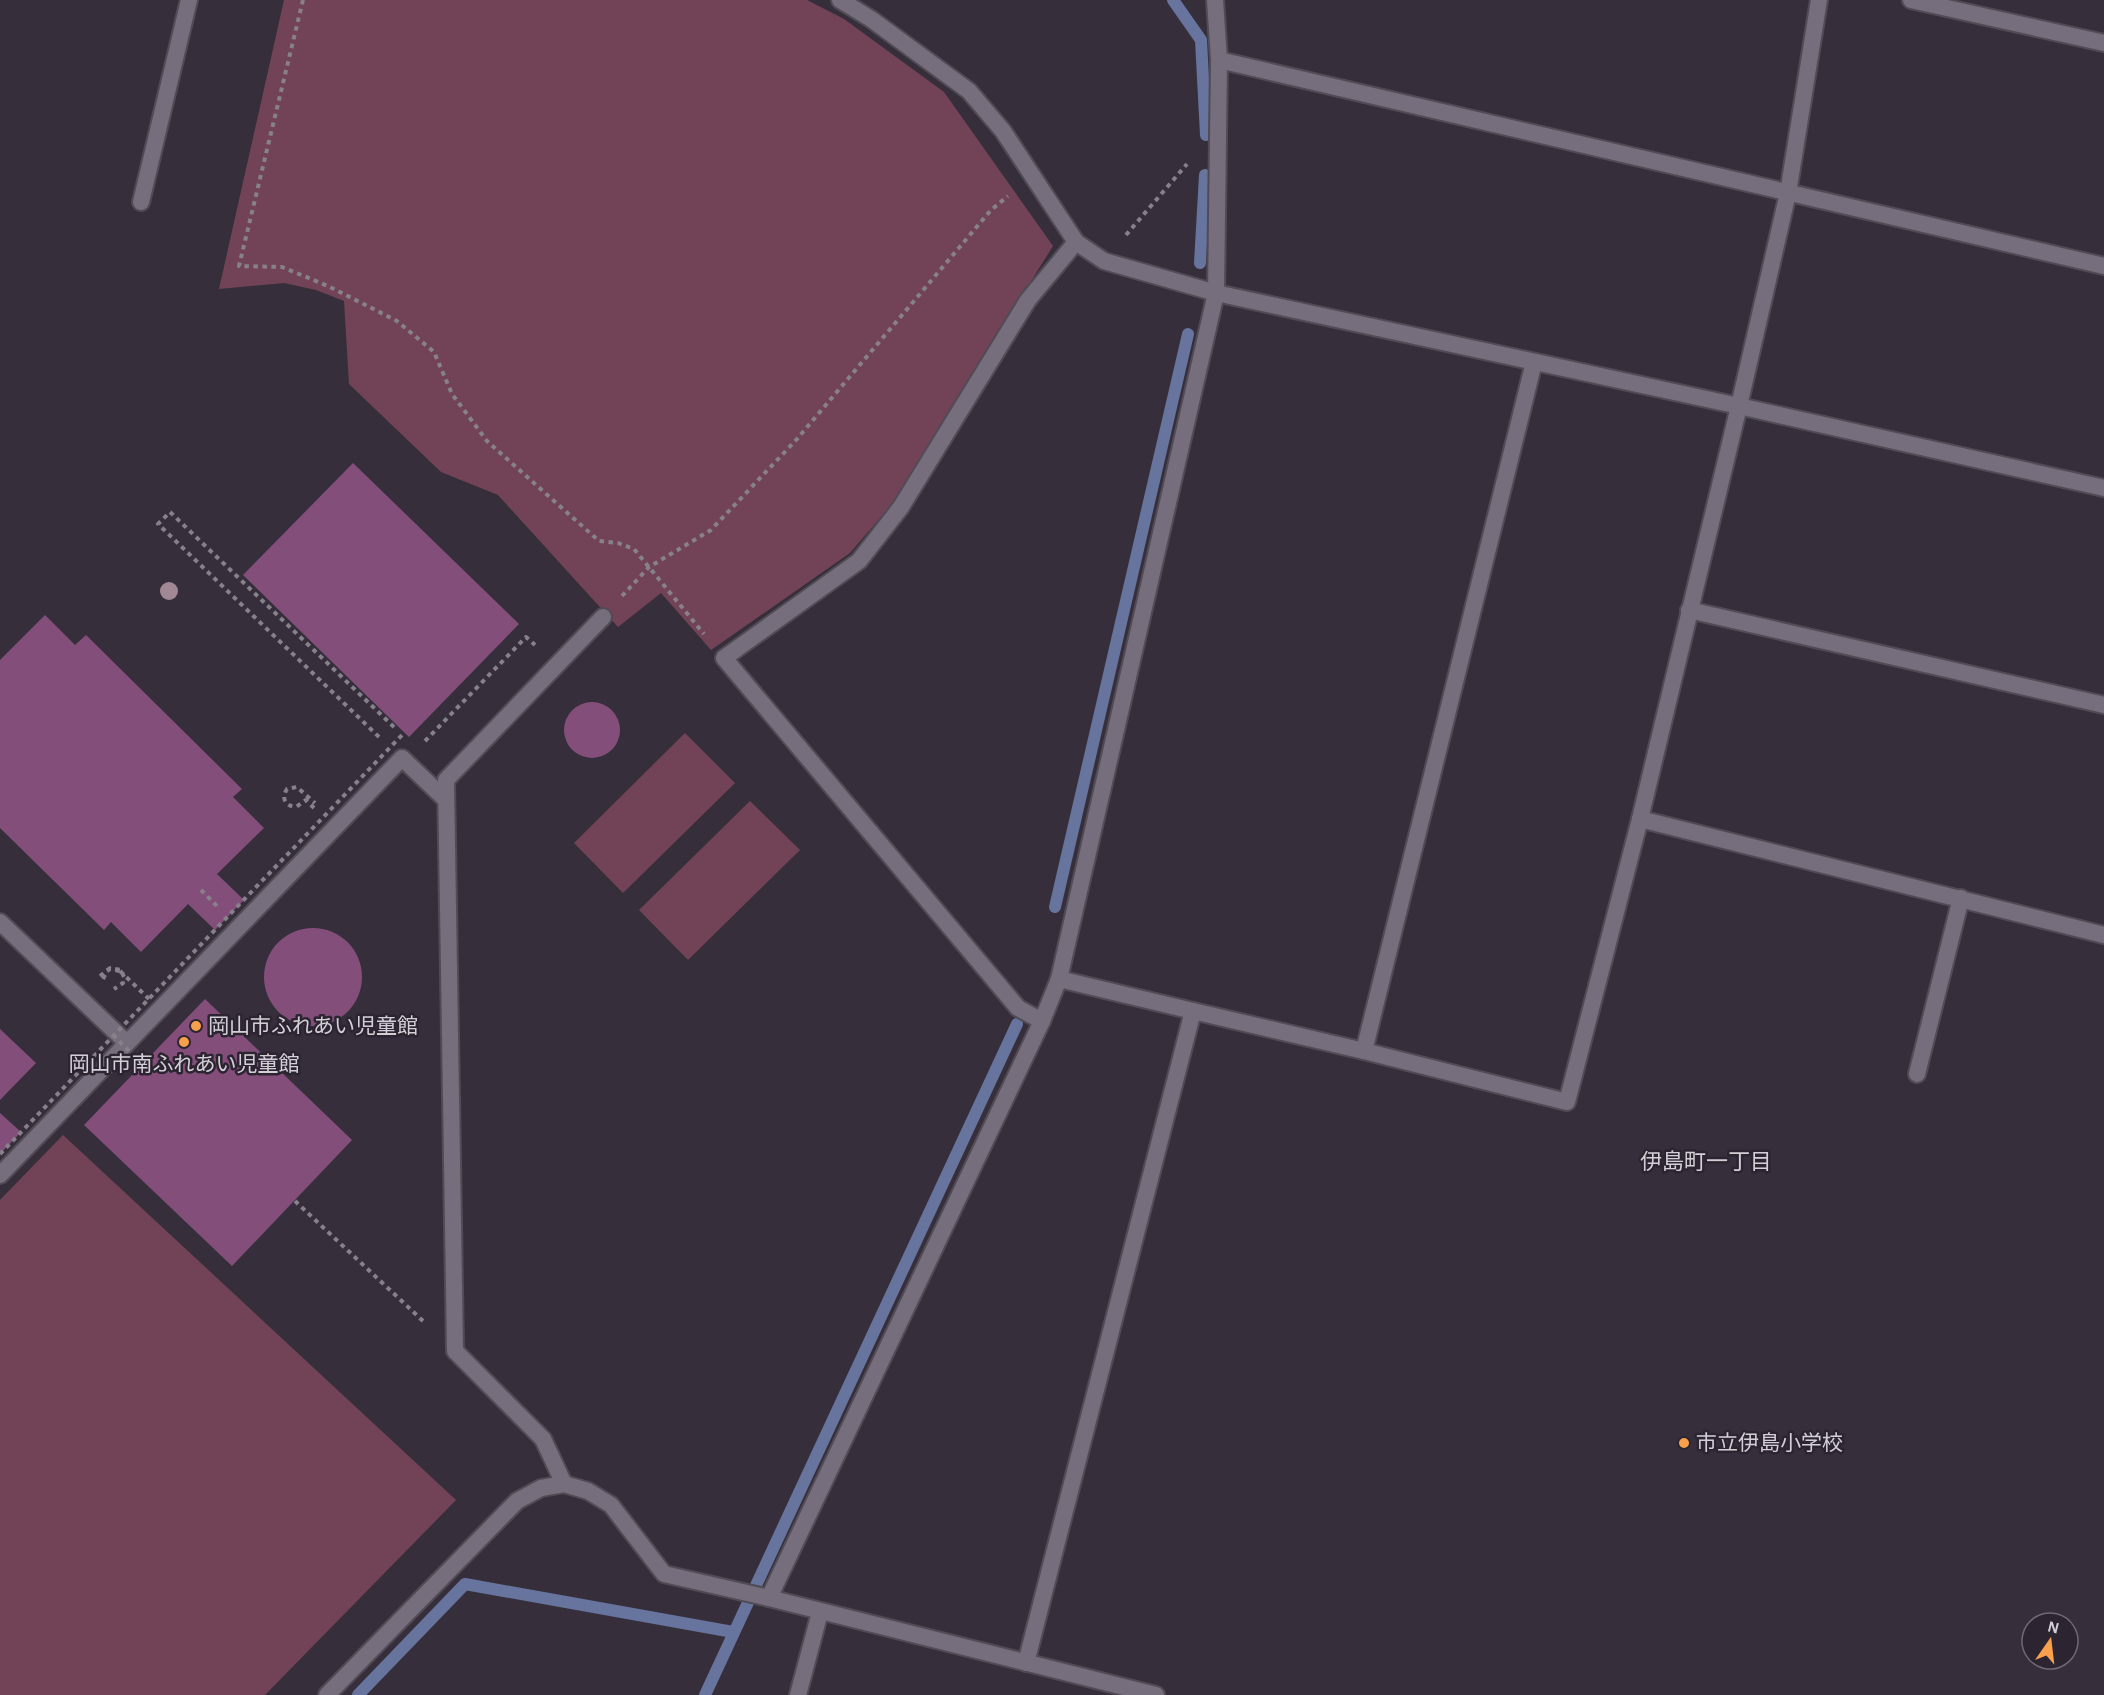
<svg xmlns="http://www.w3.org/2000/svg" width="2104" height="1695" font-family="'Alegreya Sans','Noto Sans JP',sans-serif">
<rect width="100%" height="100%" fill="#362f3b"/>
<g fill="#724356">
<path d="M284,0H807L844,19L944,92L1053,246L892,504L850,553L711,650L661,593L618,627L498,495L441,472L349,384L344,301L316,290L284,283L219,289Z"/>
<path d="M685,733L735,783L623,893L574,843Z"/>
<path d="M750,801L800,850L688,960L639,910Z"/>
<path d="M63,1135L456,1500L265,1695H0V1200Z"/>
</g>
<g fill="none" stroke-linecap="round" stroke-linejoin="round">
<g stroke="#67749e" stroke-width="12">
<path d="M1173,0L1201,40L1206,135"/>
<path d="M1200,263L1205,175"/>
<path d="M1055,907L1188,334"/>
<path d="M358,1695L465,1584L733,1632"/>
<path d="M705,1695L1017,1024"/>
</g>
</g>
<g fill="#844e7b">
<path d="M353,463L519,624L409,737L243,575Z"/>
<path d="M45,615L75,645L86,635L242,789L233,797L264,828L217,874L244,900L215,930L188,904L141,952L111,922L104,930L0,828V660Z"/>
<circle cx="592" cy="730" r="28"/>
<circle cx="313" cy="977" r="49"/>
<path d="M205,999L352,1140L232,1266L84,1125Z"/>
<path d="M0,1029L36,1063L0,1100Z"/>
<path d="M0,1113L21,1132L0,1154Z"/>
</g>
<g fill="none" stroke-linecap="round" stroke-linejoin="round">
<defs>
<g id="service">
<path d="M0,922L127,1043"/>
<path d="M0,1175L402,758L446,800"/>
<path d="M564,1484L543,1439L455,1351L446,780L603,617"/>
</g>
<g id="minor">
<path d="M840,0L871,19L969,91L1003,131L1076,242L1104,261L1216,293L1739,406L2104,488"/>
<path d="M1911,0L2104,43"/>
<path d="M1219,60L2104,266"/>
<path d="M141,202L189,0"/>
<path d="M1689,610L2104,705"/>
<path d="M1640,819L2104,935"/>
<path d="M1059,979L1193,1011"/>
<path d="M1042,1021L1018,1008L724,658L859,561L901,507L1028,300L1076,242"/>
<path d="M1364,1051L1534,362"/>
<path d="M1917,1074L1961,898"/>
<path d="M769,1598L1042,1021L1059,979L1216,293L1219,60L1215,0"/>
<path d="M1026,1663L1193,1011L1364,1051L1567,1102L1640,819L1739,406L1788,193L1819,0"/>
<path d="M327,1695L517,1501L541,1488L564,1484L588,1491L611,1505L664,1574L769,1598L1156,1695"/>
<path d="M798,1695L820,1612"/>
</g>
</defs>
<use href="#service" stroke="#504b55" stroke-width="20"/>
<use href="#minor" stroke="#504b55" stroke-width="20"/>
<g stroke="#87818b" stroke-width="4" stroke-dasharray="4.5 4.5" stroke-linecap="butt">
<path d="M303,0L239,266L282,267L328,286L397,321L434,352L452,394L487,441L599,541L618,543L634,549L704,634"/>
<path d="M1126,235L1187,164"/>
<path d="M622,596L649,567L711,530L797,439L991,210L1008,196"/>
<path d="M379,737L158,524L170,512L396,729"/>
<path d="M425,741L526,637L535,645"/>
<path d="M314,808L306,800L296,807C285,806 281,798 287,789L297,787L315,803"/>
<path d="M201,890L217,906"/>
<path d="M100,976L110,968L121,970L124,977L123,983L114,989"/>
<path d="M103,979L107,971L110,969L120,971"/>
<path d="M295,1201L423,1321"/>
</g>
<use href="#service" stroke="#766e7c" stroke-width="16"/>
<use href="#minor" stroke="#766e7c" stroke-width="16"/>
<g stroke="#87818b" stroke-width="4" stroke-dasharray="4.5 4.5" stroke-linecap="butt">
<path d="M120,971L149,999"/>
<path d="M113,1035L142,1064"/>
<path d="M0,1154L402,735"/>
</g>
</g>
<circle fill="#a28895" cx="169" cy="591" r="9"/>
<g fill="#f9a04c" stroke="#2c2531" stroke-width="2">
<circle cx="196" cy="1026" r="6"/>
<circle cx="184" cy="1042" r="6"/>
<circle cx="1684" cy="1443" r="6"/>
</g>
<g text-anchor="middle" dominant-baseline="central" stroke-width="5" stroke-linejoin="round" paint-order="stroke">
<g font-size="21" fill="#d4cfd7" stroke="#2c2531" text-anchor="start">
<text x="208" y="1026">岡山市ふれあい児童館</text>
<text x="184" y="1064" text-anchor="middle">岡山市南ふれあい児童館</text>
<text x="1696" y="1443">市立伊島小学校</text>
</g>
<g font-size="22" fill="#d4cfd7" stroke="#2c2531">
<text x="1706" y="1162">伊島町一丁目</text>
</g>
</g>
<g transform="translate(2050 1641) rotate(14)"><circle r="28" fill="#2c2531" stroke="#6f6973" stroke-width="1.5"/>
<path d="M0-4.5L10 22L0 15L-10 22Z" fill="#f9a04c"/>
<text y="-9" font-size="16" font-weight="bold" text-anchor="middle" fill="#d4cfd7">N</text>
</g>
</svg>
